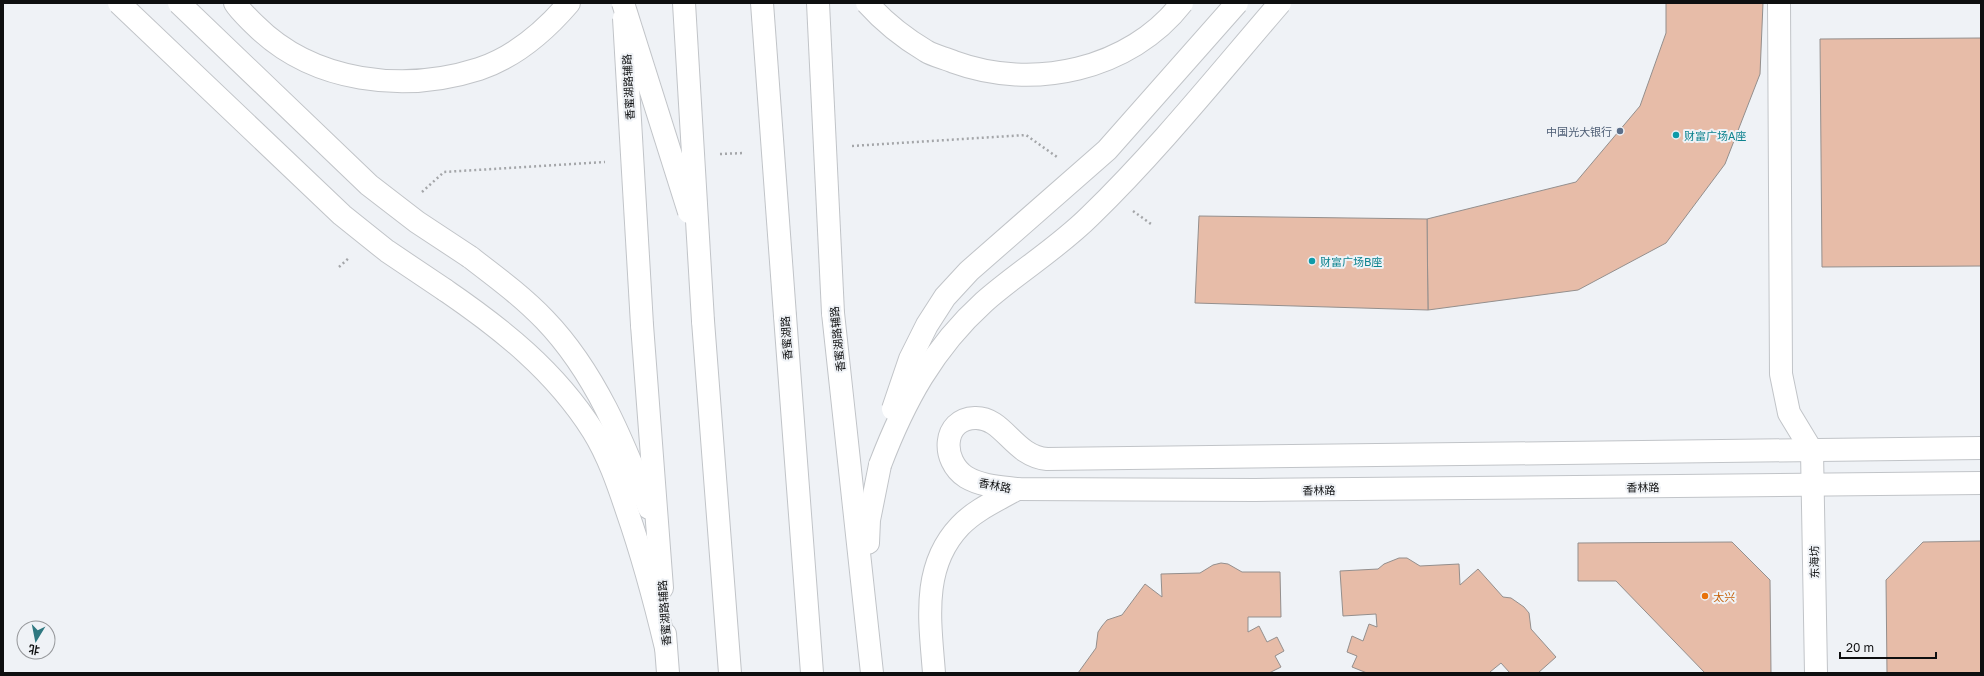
<svg xmlns="http://www.w3.org/2000/svg" width="1984" height="676" font-family="'Golos Text','Noto Sans SC',sans-serif">
<rect width="100%" height="100%" fill="#eff2f6"/>
<g fill="#e7bca8" stroke="#948f8d">
<path d="M1666,3H1763L1760,74L1725,164L1666,243L1578,290L1428,310L1427,219L1576,182L1640,106L1666,33Z"/>
<path d="M1981,38V266L1822,267L1820,39Z"/>
<path d="M1199,216L1427,219L1428,310L1195,303Z"/>
<path d="M1981,541V673H1887L1886,580L1923,542Z"/>
<path d="M1732,542L1770,580L1771,673H1705L1616,581H1578V543Z"/>
<path d="M1399,558H1407L1420,566L1459,564L1460,585L1478,569L1503,597L1511,598L1524,607L1529,613L1531,629L1556,657L1538,673H1510L1501,663L1490,672L1492,673H1367L1352,667L1357,656L1347,652L1352,636L1363,641L1369,624L1377,627L1376,614L1343,616L1340,571L1378,569L1384,564Z"/>
<path d="M1221,563L1228,564L1242,572H1280L1281,617H1248V632L1259,626L1267,642L1277,637L1284,651L1275,656L1281,667L1269,673H1078L1096,648L1098,632L1102,626L1107,620L1122,615L1145,584L1162,597L1161,574L1200,573L1213,565Z"/>
</g>
<g fill="none" stroke-linecap="round" stroke-linejoin="round">
<defs>
<g id="minor">
<path d="M1779,3L1781,374L1789,413L1812,451L1816,673"/>
<path d="M1981,448L1047,459C1013,456 1004,417 975,418C942,419 941,461 966,477C981,486 1000,487 1017,489L1255,490L1981,483"/>
</g>
<g id="major">
<path d="M235,3C240,11 248,18 255,25C313,83 404,93 479,69C515,57 545,31 569,3"/>
<path d="M470,257C496,277 522,296 545,320C595,372 623,441 649,508"/>
<path d="M445,290C502,329 555,371 593,431C608,455 618,484 627,511C643,557 655,602 666,648"/>
<path d="M833,313L872,673"/>
<path d="M642,325L662,588"/>
<path d="M868,543L869,520L880,465"/>
<path d="M665,634L668,673"/>
<path d="M934,673C930,621 921,567 960,526C975,510 998,500 1017,489"/>
</g>
<g id="highway">
<path d="M785,316L812,673"/>
<path d="M703,321L730,673"/>
</g>
</defs>
<use href="#minor" stroke="#c1c4c8" stroke-width="24"/>
<use href="#major" stroke="#c1c4c8" stroke-width="24"/>
<use href="#highway" stroke="#c1c4c8" stroke-width="24"/>
<g stroke="#a4a6a9" stroke-width="2.5" stroke-dasharray="2 3" stroke-linecap="butt">
<path d="M852,146L1026,135L1057,157"/>
<path d="M720,154L745,153"/>
<path d="M422,192L444,172L605,162"/>
<path d="M1133,211L1151,224"/>
<path d="M339,267L350,257"/>
</g>
<use href="#minor" stroke="#fff" stroke-width="22"/>
<use href="#major" stroke="#fff" stroke-width="22"/>
<use href="#highway" stroke="#fff" stroke-width="22"/>
<defs>
<g id="major-bridge">
<path d="M119,3L342,215L387,251L445,290"/>
<path d="M179,3L369,185L417,222L470,257"/>
<path d="M818,3L833,313"/>
<path d="M867,3C884,22 904,38 926,51C934,56 945,58 954,62C1033,91 1130,70 1182,3"/>
<path d="M624,18L642,325"/>
<path d="M893,409L910,359L927,325L945,297L969,271L1107,150L1237,3"/>
<path d="M880,465C904,402 933,348 984,302C1018,272 1058,248 1090,216C1158,150 1218,75 1280,3"/>
</g>
<g id="highway-bridge">
<path d="M623,3L689,212"/>
<path d="M684,3L703,321"/>
<path d="M762,3L785,316"/>
</g>
</defs>
<use href="#major-bridge" stroke="#c1c4c8" stroke-width="24" stroke-linecap="butt"/>
<use href="#highway-bridge" stroke="#c1c4c8" stroke-width="24" stroke-linecap="butt"/>
<use href="#major-bridge" stroke="#fff" stroke-width="22"/>
<use href="#highway-bridge" stroke="#fff" stroke-width="22"/>
</g>
<circle fill="#5c6f8a" stroke="#eff2f6" stroke-width="1.5" cx="1620" cy="131" r="4"/>
<g fill="#0f9aa8" stroke="#eff2f6" stroke-width="1.5">
<circle cx="1676" cy="135" r="4"/>
<circle cx="1312" cy="261" r="4"/>
</g>
<circle fill="#e8710a" stroke="#eff2f6" stroke-width="1.5" cx="1705" cy="596" r="4"/>
<g text-anchor="middle" dominant-baseline="central" stroke-width="4" stroke-linejoin="round" paint-order="stroke">
<g font-size="11" fill="#0e0f10" stroke="#eff2f6">
<text transform="translate(628 87) rotate(-93)">香蜜湖路辅路</text>
<text transform="translate(786 338) rotate(-94)">香蜜湖路</text>
<text transform="translate(837 339) rotate(-96)">香蜜湖路辅路</text>
<text transform="translate(995 485) rotate(11)">香林路</text>
<text transform="translate(1643 487) rotate(-1)">香林路</text>
<text transform="translate(1319 490) rotate(-1)">香林路</text>
<text transform="translate(1814 562) rotate(-91)">东海坊</text>
<text transform="translate(664 613) rotate(-94)">香蜜湖路辅路</text>
</g>
<g font-size="11" fill="#4e5e75" stroke="#eff2f6" text-anchor="end">
<text x="1612" y="131">中国光大银行</text>
</g>
<g font-size="11" fill="#0d838f" stroke="#eff2f6" text-anchor="start">
<text x="1684" y="135">财富广场A座</text>
<text x="1320" y="261">财富广场B座</text>
</g>
<g font-size="11" fill="#c56008" stroke="#eff2f6" text-anchor="start">
<text x="1713" y="596">太兴</text>
</g>
</g>
<rect width="1984" height="676" fill="none" stroke="#0e0f10" stroke-width="8"/>
<g transform="translate(36 640) rotate(190)"><circle r="19" fill="#eff2f6" stroke="#95979a"/>
<path d="M0-3L7 15L0 10L-7 15Z" fill="#2f7880"/>
<text y="-6" font-size="11" font-weight="bold" text-anchor="middle" fill="#0e0f10">北</text>
</g>
<path d="M1840 652v6h96v-6" fill="none" stroke="#0e0f10" stroke-width="2"/>
<text x="1846" y="652" font-size="12" fill="#0e0f10" stroke="#eff2f6" stroke-width="3" paint-order="stroke">20 m</text>
</svg>
